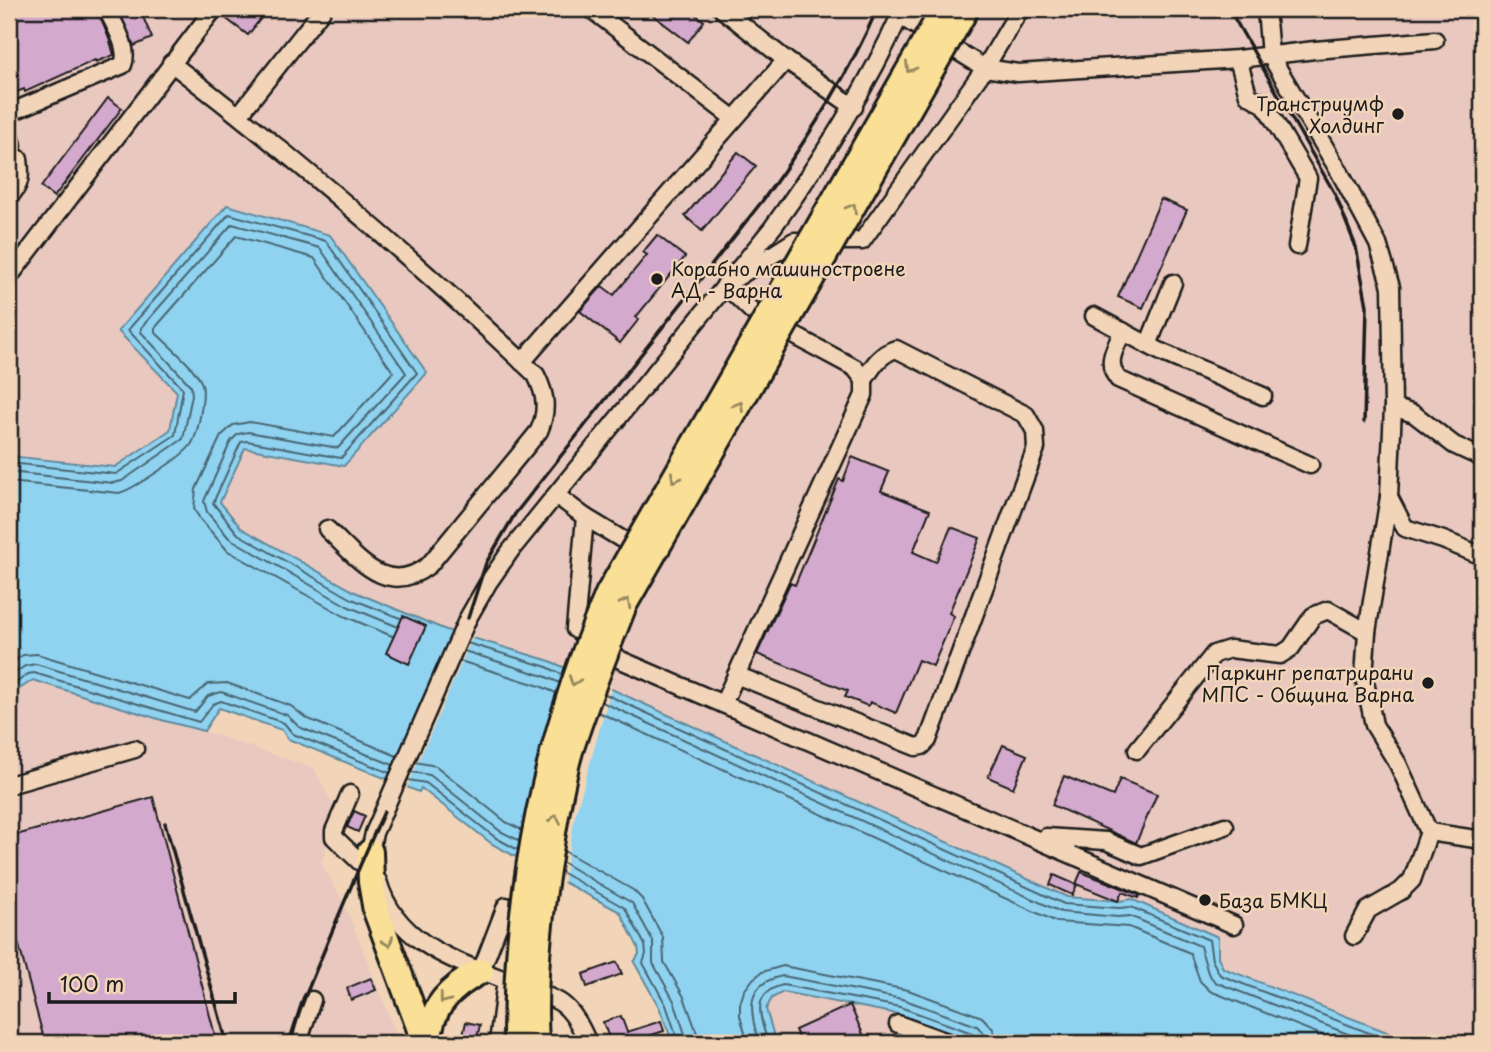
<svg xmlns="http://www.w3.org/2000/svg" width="1491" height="1052" font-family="'Playpen Sans',sans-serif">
<rect width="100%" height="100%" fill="#f2d5b8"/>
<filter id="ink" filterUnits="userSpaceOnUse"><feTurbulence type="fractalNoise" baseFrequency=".0143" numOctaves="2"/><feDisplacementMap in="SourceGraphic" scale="14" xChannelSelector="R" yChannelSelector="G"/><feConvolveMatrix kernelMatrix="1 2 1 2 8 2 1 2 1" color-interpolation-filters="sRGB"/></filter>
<g filter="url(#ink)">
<g fill="#e9c8bf">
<path d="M9,9H1482V1007L1468,1043H1415L1223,968L1218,957V936L1131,899L1120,901L1067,898L550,661L446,630L355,592L241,528L219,502L245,448L344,466L177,392L170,430L115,468L9,456Z"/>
<path d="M33,680L165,721L204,731L314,768L338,815L321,863L344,903L400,1043H9V696Z"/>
<path d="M783,992L898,1014L967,1043H777L766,1009L772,998Z"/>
</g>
<path fill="#8fd3f1" stroke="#618a9c" stroke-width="2" d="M227,205L330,235L427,373L344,466L245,448L220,502L241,528L355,592L446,630L550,661L1067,897L1120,901L1131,899L1218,937V957L1223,968L1415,1043H978L898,1014L783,992L772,998L766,1009L776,1043H673L659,1007L634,962L639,954L638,947L620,912L492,844L421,788L419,792L288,739L282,730L219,708L204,731L165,721L33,680L9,696V456L115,467L170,430L177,392L118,331Z"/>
<g fill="#f2d5b8">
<path d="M454,628L474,634L406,790L386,783Z"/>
<path d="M567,665L612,686L575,816L563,885L521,863L529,801Z"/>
</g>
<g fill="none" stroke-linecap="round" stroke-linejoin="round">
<g stroke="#4a6571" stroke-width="2">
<path d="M9,463L116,474L175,435L183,389L128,330L229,214L326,241L417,373L341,458L247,441L241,442L213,503L238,534L352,599L400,618"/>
<path d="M9,472L113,483L122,481L183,439L192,395L191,386L141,332V328L232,224L320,248L406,373L338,448L248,432L238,434L231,441L204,501L207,512L229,538L347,606L396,626"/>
<path d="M9,482L119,493C132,490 182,457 190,446C198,437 205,396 202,384C196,368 168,345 155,332V328L236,236L314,258L393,372L334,437L250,422L233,425L221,436L196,489L194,509L200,519L228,551L344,616L392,636"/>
<path d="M467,643L547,667L563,675"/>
<path d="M464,651L544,676L560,683"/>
<path d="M460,661L540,686L556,693"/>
<path d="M9,664L23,655L37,654L190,700L208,684L227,683L291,706L306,718L397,756"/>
<path d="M9,677L25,666L36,664L195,712L208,696L221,692L287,715L299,727L393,765"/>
<path d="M9,688L28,674L34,673L199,722L213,704L221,701L284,723L293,734L390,773"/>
<path d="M605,694L1064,904L1119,908L1131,907L1209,940L1212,960L1220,975L1395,1043"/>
<path d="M602,702L1061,912L1118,917L1130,916L1200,946L1208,973L1215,982L1371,1043"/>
<path d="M598,712L1057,922L1129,927L1190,953L1200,981L1210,991L1342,1043"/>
<path d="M415,762L436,766L506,822L522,830"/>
<path d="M411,772L430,775L500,831L520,841"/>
<path d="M408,780L426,783L496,838L518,850"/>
<path d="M564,851L633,890L642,899L663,937L664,962L684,997L697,1033L698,1043"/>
<path d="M562,862L632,903L653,941V963L674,1001L688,1043"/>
<path d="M561,872L625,908L645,945L646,954L643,963L666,1005L679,1043"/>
<path d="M748,1043L740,1016V1004L744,991L753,979L762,972L783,966L908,990L982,1017L993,1029L996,1043"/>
<path d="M759,1043C750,1014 743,983 783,976L902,999L977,1026L984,1034L986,1043"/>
<path d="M768,1043C761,1019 749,993 783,985L900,1007L972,1033L976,1038L977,1043"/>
</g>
</g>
<g fill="#d4a9ce" stroke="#1c1c1c" stroke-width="2">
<path d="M9,9H97L110,41L114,55L96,62L95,60L25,92L24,89L9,95Z"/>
<path d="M118,9H162L143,17L152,38L134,46Z"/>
<path d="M230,9H268L248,35L224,17Z"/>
<path d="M645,9H688L704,21L688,42Z"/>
<path d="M108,98L122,108L54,197L41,187Z"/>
<path d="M738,152L756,166L702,231L685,216Z"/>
<path d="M1161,199L1187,210L1143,308L1118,297Z"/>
<path d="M657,235L685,257L636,317L639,319L620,343L580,311L602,286L614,295L647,255L643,252Z"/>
<path d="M852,457L889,472L881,491L930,510L913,552L936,562L951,527L980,538L949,613L954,616L933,666L918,660L896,713L870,702L868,706L845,697L848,691L757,654L790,583L795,585L839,479L843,481Z"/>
<path d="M403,616L426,626L409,664L386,653Z"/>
<path d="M1003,745L1027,755L1013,788L988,777Z"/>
<path d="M1064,776L1113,796L1120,779L1157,794L1136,843L1052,805Z"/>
<path d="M153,797L217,1043H45L9,908V837Z"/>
<path d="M354,811L365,816L358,832L347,827Z"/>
<path d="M1081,872L1112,884L1139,895L1138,898L1122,892L1118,901L1076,884Z"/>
<path d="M1054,875L1077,885L1072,895L1050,885Z"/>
<path d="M617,962L622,974L587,987L583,974Z"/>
<path d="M371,978L376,990L351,1000L347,988Z"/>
<path d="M850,1005L867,1043H801L795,1030Z"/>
<path d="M621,1016L627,1032L661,1021L664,1031L626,1043H611L603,1022Z"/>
<path d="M466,1022L480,1025L476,1043H461Z"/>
</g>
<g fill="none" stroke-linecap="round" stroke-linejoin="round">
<defs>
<g id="minor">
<path d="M591,9L733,118"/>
<path d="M722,9L786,60L854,107"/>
<path d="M1266,9L1270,55L1339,171L1378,244L1391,287L1393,407L1389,497L1367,632L1364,677L1374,725L1398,764L1429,832L1482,840"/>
<path d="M900,16L985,68L1018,73L1238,59L1315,50L1435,40"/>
<path d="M1238,59L1248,95L1265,105L1308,178L1297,246"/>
<path d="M171,63C298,160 420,264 536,375C546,395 548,410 539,431L429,565C386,599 357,557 327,529"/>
<path d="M9,113L123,65C130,48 114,25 107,9"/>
<path d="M239,115L323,9"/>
<path d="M9,134L13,145"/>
<path d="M9,197C21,185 21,176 19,159"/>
<path d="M9,277L214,9"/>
<path d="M1094,316L1163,353L1263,396"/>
<path d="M1123,331C1115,349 1105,362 1118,379L1310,465"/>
<path d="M1148,345L1173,283"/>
<path d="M522,362L786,60"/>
<path d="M1393,407L1414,414L1454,445L1482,458"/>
<path d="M556,495L585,517L575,629L621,660L1234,925"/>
<path d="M1389,497L1405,528L1443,540L1482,556"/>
<path d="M585,517L643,552"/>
<path d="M736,675L916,747L922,746L928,740L1036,448L1035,431L1026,415L896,349C880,354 873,366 864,380"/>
<path d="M723,704L864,395V380L855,368L756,315L725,285L794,241H862L985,68L1020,9"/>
<path d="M1137,750L1214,654L1230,649L1280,655L1291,648L1313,616L1328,610L1367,632"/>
<path d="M9,785L135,749"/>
<path d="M350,794L334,831V837L360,862L370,852"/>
<path d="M1046,837L1106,841L1141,856L1225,826"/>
<path d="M372,859L370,852L374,833L468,618L488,583L511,550L773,227C824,156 867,88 903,9"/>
<path d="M378,881C398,952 472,965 531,990C540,994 552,997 561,1003C574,1012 582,1029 588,1043"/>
<path d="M1354,936L1368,910L1401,891L1412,880L1429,832"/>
<path d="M481,971L506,906"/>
<path d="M898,1024L950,1043"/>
<path d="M298,1043L312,1000"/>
<path d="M498,1043L506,980"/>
</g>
<g id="highway">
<path d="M370,852L371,882L376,911L425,1043"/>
<path d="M429,1043C429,1007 451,987 481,971"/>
</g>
</defs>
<use href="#minor" stroke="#1c1c1c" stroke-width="21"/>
<use href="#highway" stroke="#1c1c1c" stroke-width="30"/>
<use href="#minor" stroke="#f2d5b8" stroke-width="16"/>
<use href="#highway" stroke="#fadf96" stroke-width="24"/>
<g stroke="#1c1c1c" stroke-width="3.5">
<path d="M1229,9L1335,194L1356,247L1367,306L1364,422"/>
<path d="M468,618L486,563L515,514L763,200C807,140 848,77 877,9"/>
<path d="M165,823L227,1043"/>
<path d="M291,1043C298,1008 315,974 328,941C346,898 364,855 384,812"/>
</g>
<defs>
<g id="highway-bridge">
<path d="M516,1043C516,884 546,740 608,594L944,9"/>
<path d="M536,1043C532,977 540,910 551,845C556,814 561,782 570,751C586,701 605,653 624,605L966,9"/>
</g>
</defs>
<use href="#highway-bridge" stroke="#1c1c1c" stroke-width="30" stroke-linecap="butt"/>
<use href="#highway-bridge" stroke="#fadf96" stroke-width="24"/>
</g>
<defs><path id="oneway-chevron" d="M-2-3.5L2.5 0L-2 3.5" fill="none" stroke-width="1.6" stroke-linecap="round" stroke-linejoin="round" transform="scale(1.75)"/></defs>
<g stroke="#96875f">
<use href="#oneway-chevron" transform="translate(910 68) rotate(120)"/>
<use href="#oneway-chevron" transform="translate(852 208) rotate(-60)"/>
<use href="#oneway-chevron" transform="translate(739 406) rotate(-60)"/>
<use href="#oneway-chevron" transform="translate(675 478) rotate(120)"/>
<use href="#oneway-chevron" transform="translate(626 603) rotate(-63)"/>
<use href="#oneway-chevron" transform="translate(574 681) rotate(109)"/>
<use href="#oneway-chevron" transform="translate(555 819) rotate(-80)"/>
<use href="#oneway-chevron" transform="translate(388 942) rotate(70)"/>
<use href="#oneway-chevron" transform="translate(444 999) rotate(127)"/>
</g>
</g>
<g fill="#1c1c1c" stroke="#f2d5b8" stroke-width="2.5">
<circle cx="1398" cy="114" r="7"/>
<circle cx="657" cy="279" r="7"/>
<circle cx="1428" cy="683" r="7"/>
<circle cx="1205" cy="900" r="7"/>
</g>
<g text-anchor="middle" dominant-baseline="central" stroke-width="5" stroke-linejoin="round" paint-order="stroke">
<g font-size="19" fill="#1c1c1c" stroke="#f2d5b8" text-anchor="end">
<text x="1384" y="103">Транстриумф<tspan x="1384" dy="22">Холдинг</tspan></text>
<text x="671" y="268" text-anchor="start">Корабно машиностроене<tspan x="671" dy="22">АД - Варна</tspan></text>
<text x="1414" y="672">Паркинг репатрирани<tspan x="1414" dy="22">МПС - Община Варна</tspan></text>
<text x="1219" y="900" text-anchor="start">База БМКЦ</text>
</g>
</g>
<rect width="1491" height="1052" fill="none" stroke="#f2d5b8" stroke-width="35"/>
<rect x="18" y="18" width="1456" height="1017" fill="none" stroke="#1c1c1c" stroke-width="2.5" filter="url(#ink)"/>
<path d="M49 992v10h186v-10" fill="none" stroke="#1c1c1c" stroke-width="3.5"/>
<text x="60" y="992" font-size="21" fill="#1c1c1c" stroke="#f2d5b8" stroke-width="5" paint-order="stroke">100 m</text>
</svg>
